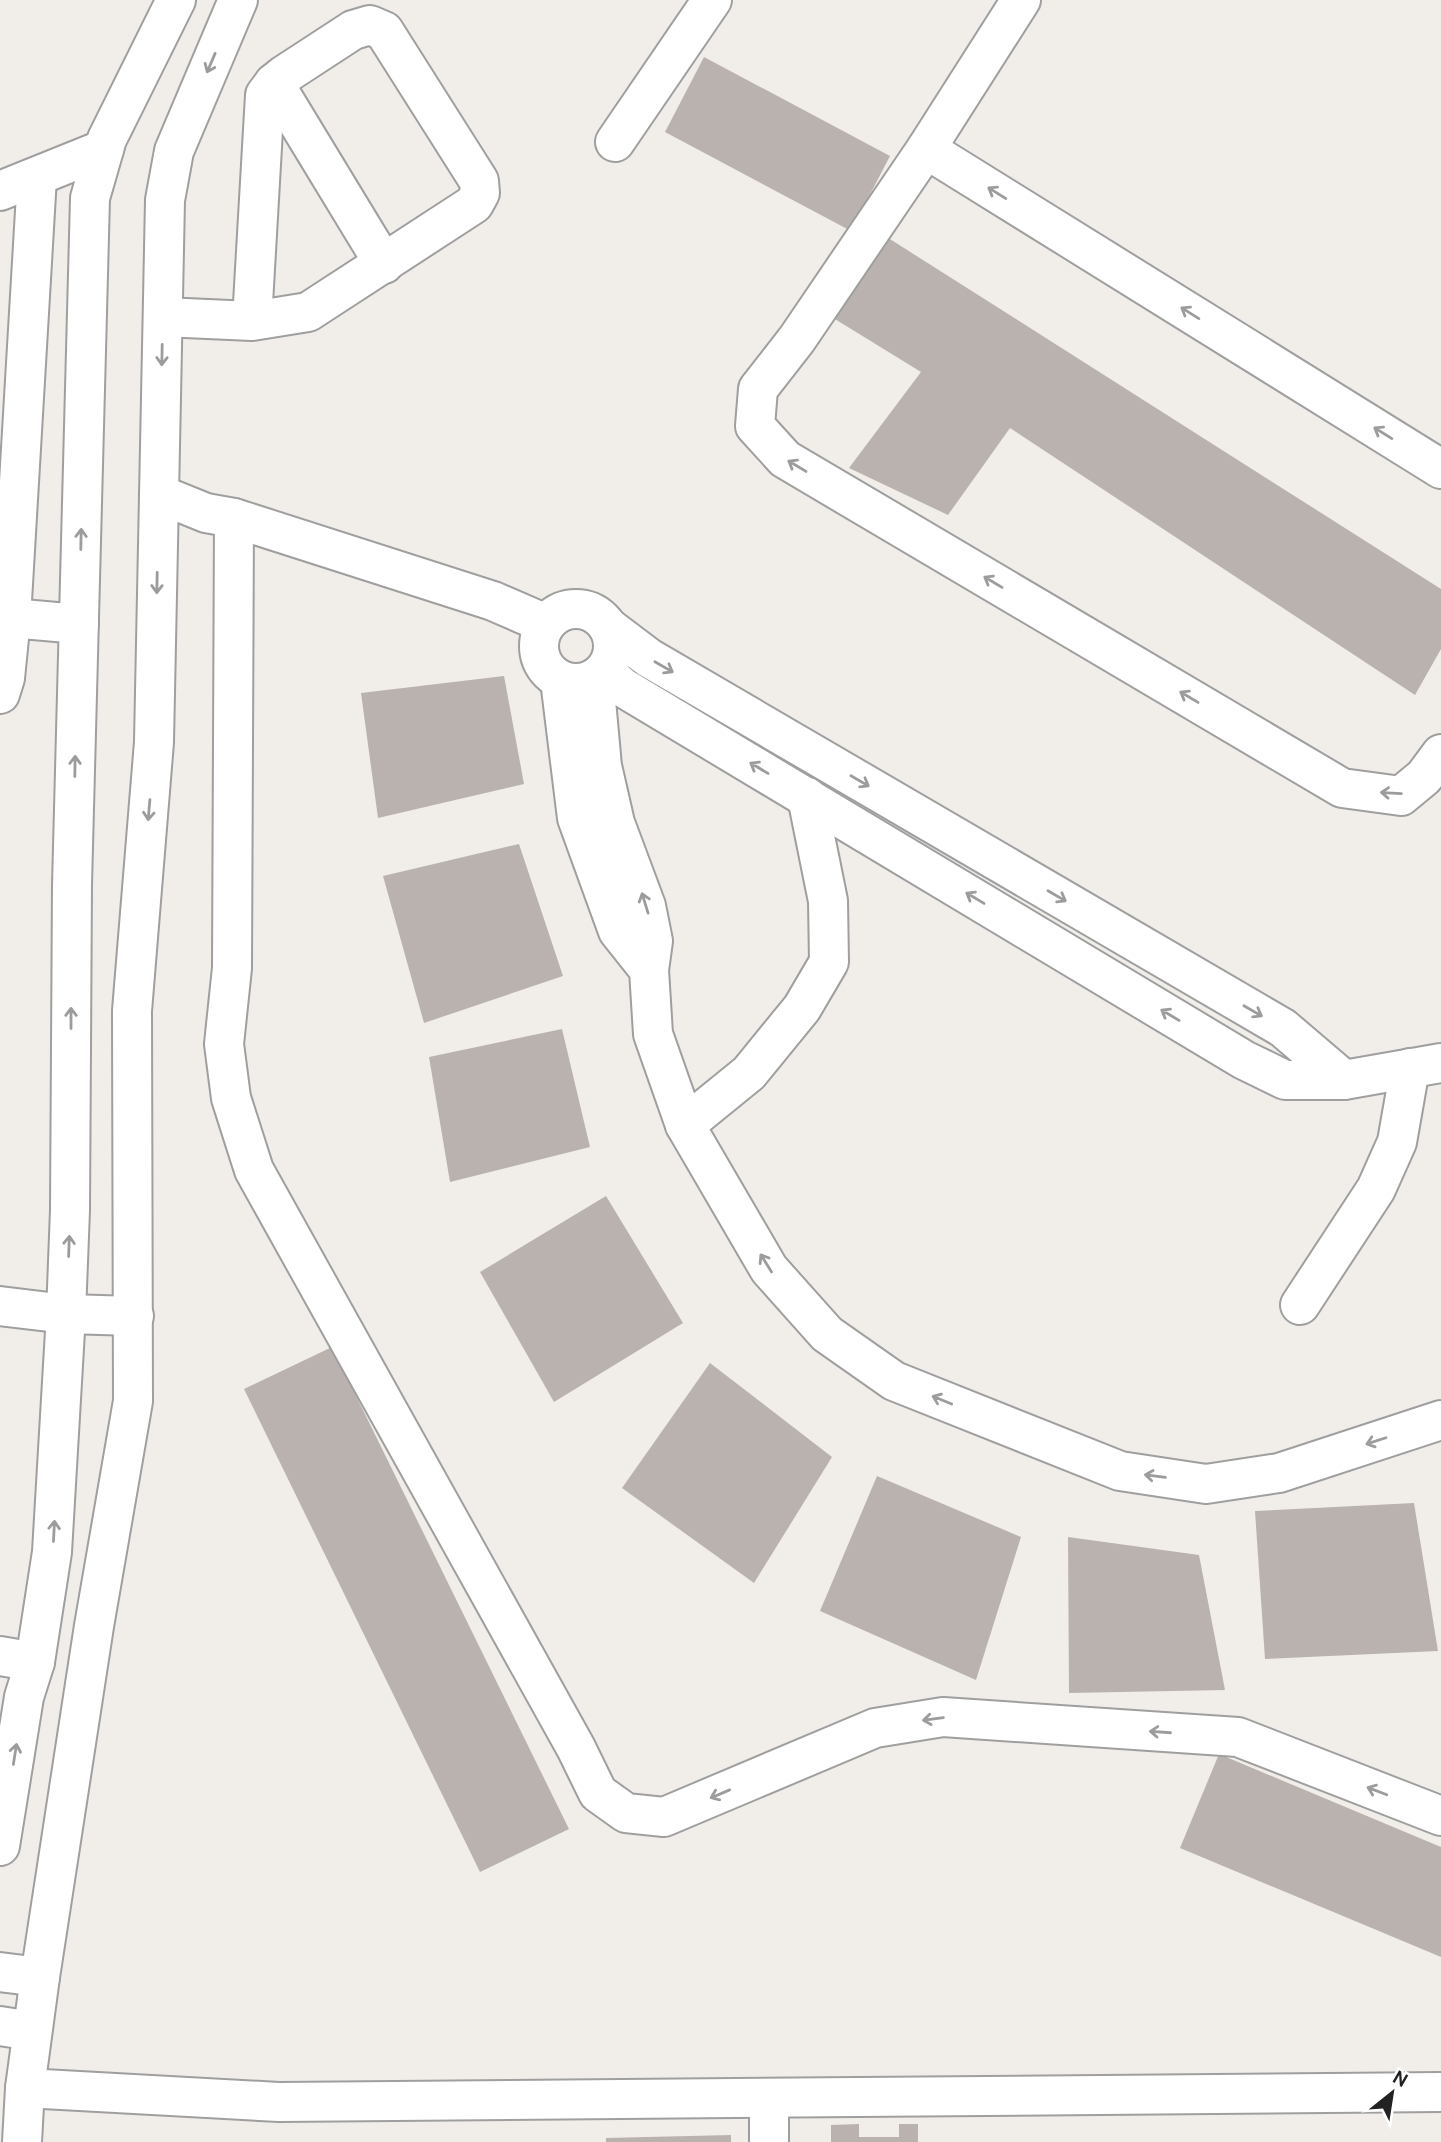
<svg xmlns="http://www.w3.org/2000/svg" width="1441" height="2142" font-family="Cabin,sans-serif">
<rect width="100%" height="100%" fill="#f1eeea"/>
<g fill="#bab2af">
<path d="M704,57L890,156L851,231L665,132Z"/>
<path d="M882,234L1441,589V649L1415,695L1010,428L948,515L849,468L921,372L830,316Z"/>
<path d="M504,676L524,784L378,818L361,693Z"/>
<path d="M519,844L563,976L424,1023L383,876Z"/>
<path d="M562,1029L590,1147L450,1182L429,1057Z"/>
<path d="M606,1196L683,1323L554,1402L480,1272Z"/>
<path d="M332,1347L569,1829L480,1872L244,1389Z"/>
<path d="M710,1363L832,1457L754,1583L622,1488Z"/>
<path d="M877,1476L1021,1537L976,1680L820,1611Z"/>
<path d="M1414,1503L1438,1651L1265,1659L1255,1511Z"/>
<path d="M1068,1537L1199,1555L1225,1690L1069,1693Z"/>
<path d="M1219,1754L1441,1847V1957L1180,1848Z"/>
<path d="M859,2124V2137H899V2124H918V2142H831V2125Z"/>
<path d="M731,2135V2142H606V2138Z"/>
</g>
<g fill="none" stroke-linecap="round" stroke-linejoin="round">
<defs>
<g id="minor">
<path d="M1021,0L926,149L797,339L758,389L755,426L785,459L1342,788L1401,796L1424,777L1441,754"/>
<path d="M274,83L384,264"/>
<path d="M615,142L712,0"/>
<path d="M926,149L1441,469"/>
<path d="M0,191L104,149"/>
<path d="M163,317L252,321L308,312L474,204L480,193L479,181L384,31L370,25L353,30L284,75L274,83L265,95L252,321"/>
<path d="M159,494L206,513L234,518L493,601L546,624"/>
<path d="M234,518L232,968L224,1044L231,1098L254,1170L576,1748L598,1793L626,1813L664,1817L875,1728L943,1717L1238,1737L1441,1816"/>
<circle cx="576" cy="646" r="37"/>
<path d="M11,618L37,177"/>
<path d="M608,627L649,658L1283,1028L1344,1080"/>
<path d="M604,671L622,687L1244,1060L1285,1080H1344L1441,1063"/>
<path d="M594,679L602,766L615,823L646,906L653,941L649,970"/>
<path d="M560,680L577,818L618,931L649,970L653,1034L685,1125L769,1269L827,1334L894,1381L1120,1471L1206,1484L1279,1473L1441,1420"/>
<path d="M0,694L5,678L11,618L79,624"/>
<path d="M685,1125L749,1073L802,1008L829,962L828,901L807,797"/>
<path d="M1300,1305L1376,1189L1397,1142L1410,1068"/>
<path d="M0,1306L66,1314L134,1316"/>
<path d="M0,1656L35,1662"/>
<path d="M0,1846L24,1697L35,1662L52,1552L66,1314L70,1210L72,885L90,198L107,139L176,0"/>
<path d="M0,1972L40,1977"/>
<path d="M0,2026L32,2031"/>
<path d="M25,2088L279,2102L1441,2092"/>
<path d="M769,2098V2142"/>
<path d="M22,2142L25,2088L40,1977L94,1626L133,1401L132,1011L154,742L165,200L174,151L238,0"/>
</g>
</defs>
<use href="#minor" stroke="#9f9f9f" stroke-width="42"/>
<use href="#minor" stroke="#fff" stroke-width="38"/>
</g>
<defs><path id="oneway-shaft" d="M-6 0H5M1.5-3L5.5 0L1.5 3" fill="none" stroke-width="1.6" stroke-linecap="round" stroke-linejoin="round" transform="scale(1.75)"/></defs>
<g stroke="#9c9c9c">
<use href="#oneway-shaft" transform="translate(211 63) rotate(113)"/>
<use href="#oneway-shaft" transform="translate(997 193) rotate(-148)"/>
<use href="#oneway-shaft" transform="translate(1190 313) rotate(-148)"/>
<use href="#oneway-shaft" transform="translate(162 355) rotate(91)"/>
<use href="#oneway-shaft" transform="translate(1383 433) rotate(-148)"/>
<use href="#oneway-shaft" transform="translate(797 466) rotate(-149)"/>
<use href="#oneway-shaft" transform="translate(81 539) rotate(-89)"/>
<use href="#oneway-shaft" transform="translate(993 582) rotate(-149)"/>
<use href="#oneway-shaft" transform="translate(157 583) rotate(91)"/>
<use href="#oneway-shaft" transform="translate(664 667) rotate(30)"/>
<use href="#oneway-shaft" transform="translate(1189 697) rotate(-149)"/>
<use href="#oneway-shaft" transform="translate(75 766) rotate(-89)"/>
<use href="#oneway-shaft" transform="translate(759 768) rotate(-149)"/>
<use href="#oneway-shaft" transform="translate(860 781) rotate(30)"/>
<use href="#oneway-shaft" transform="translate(1391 793) rotate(-177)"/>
<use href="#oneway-shaft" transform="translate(149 810) rotate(95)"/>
<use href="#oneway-shaft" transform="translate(1057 896) rotate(30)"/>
<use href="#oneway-shaft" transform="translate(975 898) rotate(-149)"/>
<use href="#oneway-shaft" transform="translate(645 903) rotate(-107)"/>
<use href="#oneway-shaft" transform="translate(1253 1011) rotate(30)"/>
<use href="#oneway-shaft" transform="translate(1170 1015) rotate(-149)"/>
<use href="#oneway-shaft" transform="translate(71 1018) rotate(-90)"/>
<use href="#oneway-shaft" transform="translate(69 1246) rotate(-88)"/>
<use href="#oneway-shaft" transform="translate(766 1263) rotate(-122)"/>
<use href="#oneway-shaft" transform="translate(942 1400) rotate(-158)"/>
<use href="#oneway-shaft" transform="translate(1376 1441) rotate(162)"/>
<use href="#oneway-shaft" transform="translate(1155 1476) rotate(-172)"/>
<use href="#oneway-shaft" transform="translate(54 1531) rotate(-87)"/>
<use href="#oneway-shaft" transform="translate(933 1719) rotate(172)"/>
<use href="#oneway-shaft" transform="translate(1160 1732) rotate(-176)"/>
<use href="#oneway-shaft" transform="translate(15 1754) rotate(-81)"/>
<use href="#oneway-shaft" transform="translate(1377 1791) rotate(-159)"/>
<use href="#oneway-shaft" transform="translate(720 1794) rotate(157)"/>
</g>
<g transform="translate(1392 2093) rotate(30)" stroke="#ffffff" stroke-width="5" paint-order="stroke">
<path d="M0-5L12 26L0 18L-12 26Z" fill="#222222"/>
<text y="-10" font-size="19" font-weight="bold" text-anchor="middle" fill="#222222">N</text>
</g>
</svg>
